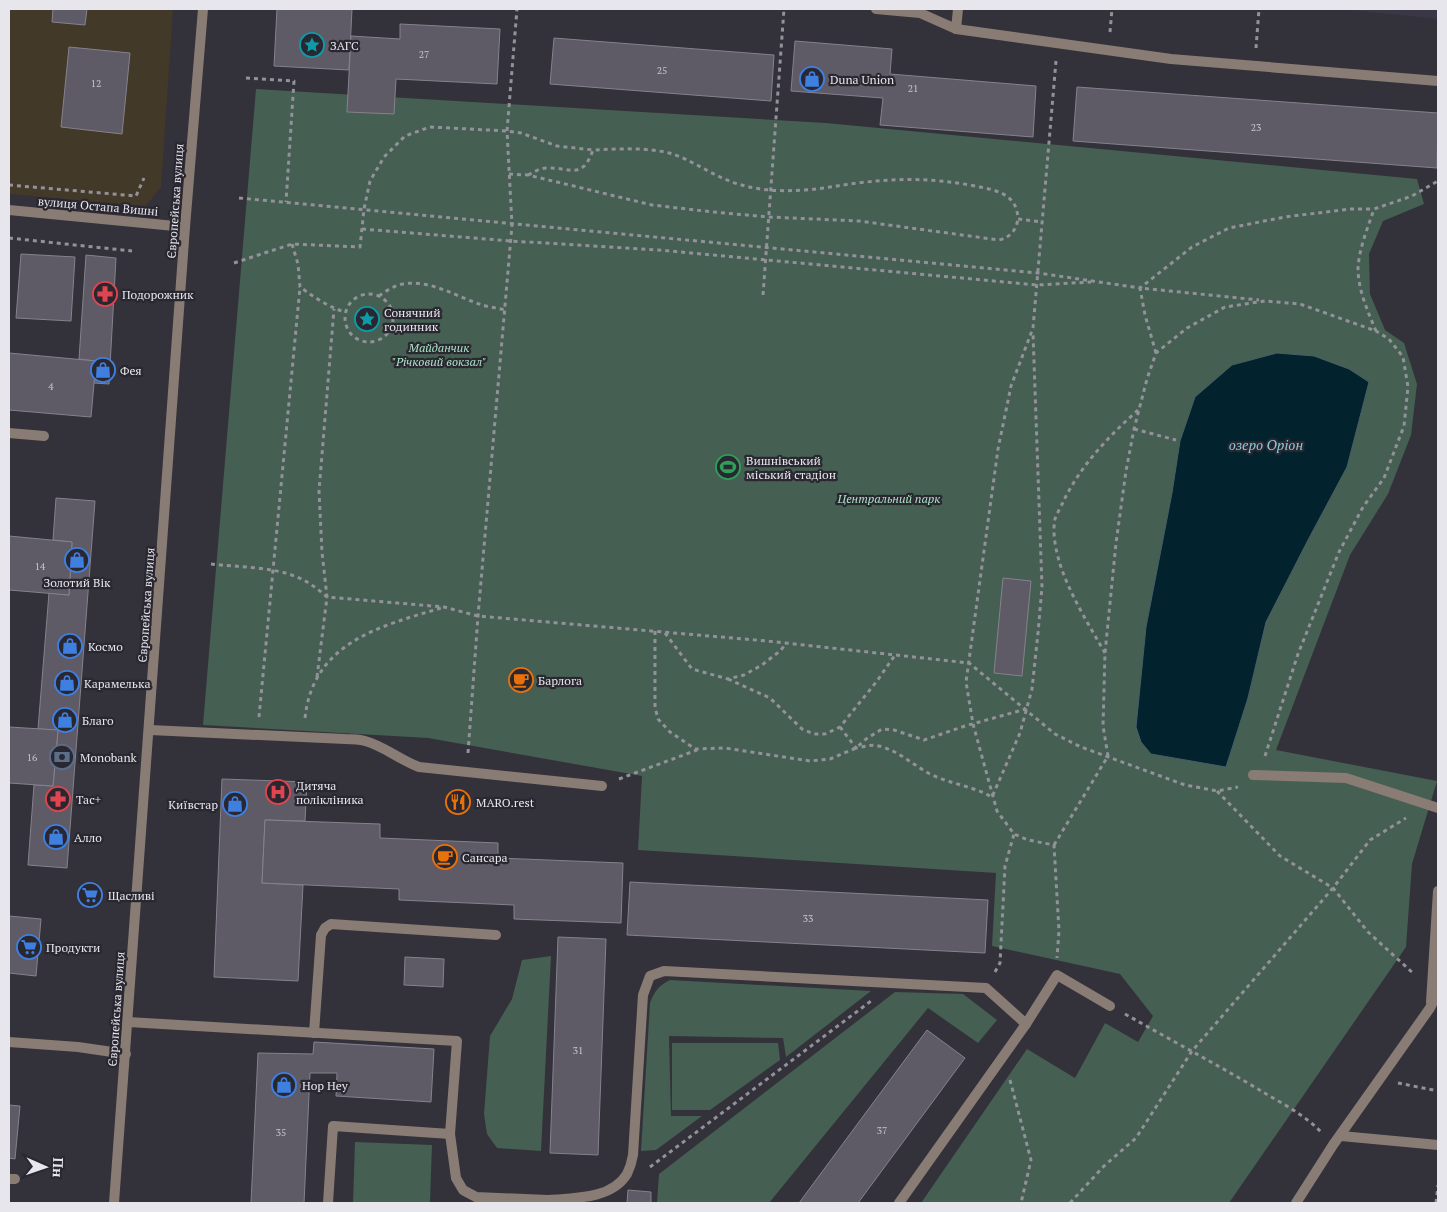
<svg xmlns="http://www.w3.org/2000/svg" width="1447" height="1212" font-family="'PT Serif',serif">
<rect width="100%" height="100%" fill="#33313a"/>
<path fill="#423928" d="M9,9H173L161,187L146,206L9,194Z"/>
<path fill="#3b3746" d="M1343,9H1438V19Z"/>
<g fill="#455f52">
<path d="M256,89L826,123L1417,179L1424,204L1383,221L1369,254L1370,294L1385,330L1404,343L1417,384L1411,435L1388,494L1350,555L1276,750L1437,781L1412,864L1406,947L1229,1203H921L1027,1049L1075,1078L1105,1023L1138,1042L1153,1016L1120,974L992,946L996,873L638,850L642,776L428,738L203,725Z"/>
<path d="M551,956L541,1151L497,1148L487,1134L484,1114L490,1036L512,999L522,960Z"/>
<path d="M670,980L871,991L786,1057L783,1038L669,1036L671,1116H702L656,1150L641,1151L650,1003C654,992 659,985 670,980Z"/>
<path d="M895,992L963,994L997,1020L978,1043L928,1008L769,1203H657L659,1174Z"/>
<path d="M672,1043H778L780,1060L710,1110H672Z"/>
<path d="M355,1142L432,1145L430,1203H353Z"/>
</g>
<path fill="#02232d" stroke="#475e66" d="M1277,353L1314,356L1349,369L1369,382L1347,467L1308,540L1266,622L1248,698L1226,767L1151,754L1141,742L1136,727L1146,627L1172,493L1180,441L1195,397L1232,365Z"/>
<g fill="#5e5b66" stroke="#85828d">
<path d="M53,9H87L85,25L52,22Z"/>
<path d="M277,9H352L349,70L274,66Z"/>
<path d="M400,24L500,29L497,84L396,79L394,114L347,112L351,36L400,39Z"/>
<path d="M554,38L774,55L771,101L550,84Z"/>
<path d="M795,41L892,49L890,74L1036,86L1033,137L880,125L883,98L791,91Z"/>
<path d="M69,47L130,53L122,134L61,127Z"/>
<path d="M1077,87L1438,113L1437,168L1073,141Z"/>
<path d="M21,254L75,257L71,321L16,318Z"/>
<path d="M86,255L116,258L109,384L94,383L96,361L79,359Z"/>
<path d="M9,353L96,361L91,417L9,410Z"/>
<path d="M56,498L95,501L67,868L28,865L34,785L53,786L58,730L38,729L49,593L69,595L72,542L53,540Z"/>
<path d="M9,536L72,542L69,595L9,590Z"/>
<path d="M1003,578L1031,581L1022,676L994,673Z"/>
<path d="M9,727L58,730L53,786L9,783Z"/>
<path d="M222,779L307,782L305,821L265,820L262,883L303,885L298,981L214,977Z"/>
<path d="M265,820L380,824V838L498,843V858L623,863L621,923L514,919V905L399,900V889L262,883Z"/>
<path d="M630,882L988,900L985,953L627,935Z"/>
<path d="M9,916L41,919L36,976L9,973Z"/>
<path d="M558,937L606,939L598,1155L550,1153Z"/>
<path d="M405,957L444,959L443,987L404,985Z"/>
<path d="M927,1030L965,1058L858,1203H799Z"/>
<path d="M314,1042L434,1049L431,1102L336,1096L337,1073H310L304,1203H251L258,1053L313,1054Z"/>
<path d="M9,1105L20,1106L15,1159L9,1158Z"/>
<path d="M628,1190L651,1192V1203H627Z"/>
</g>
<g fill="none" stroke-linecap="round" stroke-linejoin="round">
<g stroke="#939199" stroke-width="3" stroke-dasharray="4 4" stroke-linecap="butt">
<path d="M1110,32L1112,9"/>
<path d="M1256,48L1259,9"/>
<path d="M1056,61L1033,328L1011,386L998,449L966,682L973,724L997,811L1014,834L1028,840L1054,845L1059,931L1057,958"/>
<path d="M246,78L294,81L286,202"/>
<path d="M509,174L528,175L652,205L713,212L769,217L859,221L999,240C1011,237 1016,230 1018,219"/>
<path d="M528,175C534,172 540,168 547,168C570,167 582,181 593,150C618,149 644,147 669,153C687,158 703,169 720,177C748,190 775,192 805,190C823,189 840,185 858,183C898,178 934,178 975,186C995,190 1017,193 1018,219L1042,222"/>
<path d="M9,185L136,196L144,178"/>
<path d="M239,198L1038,273L1140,288L1192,247L1229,228L1285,217L1350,209H1374"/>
<path d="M362,229L511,241L659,250L1037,285L1091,282"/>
<path d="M9,238L132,251"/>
<path d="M292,244L298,264L300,287C314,297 328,307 345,312"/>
<path d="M234,263L292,244L360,247L364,209L370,181L384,157L405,136L430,127L507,131L521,133L557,146L593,150"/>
<circle cx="369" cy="318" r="24"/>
<path d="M763,295L784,9"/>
<path d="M379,296C386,291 395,285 403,284C430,279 457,297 482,305C489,307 497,308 505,310"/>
<path d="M1156,353L1145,315L1140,288L1259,300"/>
<path d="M1134,429L1176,440"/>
<path d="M211,564C237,567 274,567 297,577C309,582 318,589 327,597L444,607L478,616L767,641L969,663L1055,734L1081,747L1185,785L1217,791L1238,787"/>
<path d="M655,631V707L658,719L670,732L695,749L725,748L810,761L830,759L856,748L866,739L882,729L894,730L924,740L965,726L1026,709"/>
<path d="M665,633L692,669L728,679L744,675L762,665L780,651L786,644"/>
<path d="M1105,653C1089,625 1070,595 1060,564C1056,551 1052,533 1055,519C1057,513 1061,507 1063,502C1081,465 1108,437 1138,410"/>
<path d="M317,677L327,597L322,552L319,491L334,309"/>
<path d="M728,679L770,698L802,729L814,734H825L840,727L877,681L895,655"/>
<path d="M259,717L300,287"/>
<path d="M305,718C313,642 381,626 441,608"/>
<path d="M840,727L856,748C864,747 871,744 879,746C899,751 913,765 930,774C950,784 973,786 992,797L1020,733L1032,689L1038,633L1042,587L1033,333"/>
<path d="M468,753L478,616L512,225L507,131L517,9"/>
<path d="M1265,756L1298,654L1339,552L1363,507L1384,478L1404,426L1408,387L1403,357L1389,339L1376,331"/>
<path d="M619,779L697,750"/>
<path d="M1217,791L1280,856L1333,888L1368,932L1414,974"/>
<path d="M1054,845L1108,756L1103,726L1105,653L1116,543L1126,471L1134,429L1147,379L1156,353L1187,328L1225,307L1265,301L1300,304L1376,331C1368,312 1358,290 1358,268C1359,249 1368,227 1374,209L1412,196L1438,181"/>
<path d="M995,972L1000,963L1005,866L1014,834"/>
<path d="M1125,1014C1169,1039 1214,1063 1258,1089C1279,1102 1304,1114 1321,1132"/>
<path d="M1010,1080L1031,1160L1021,1203"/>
<path d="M1398,1083L1438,1091"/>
<path d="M650,1167L871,1001"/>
<path d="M1070,1203L1104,1166L1136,1138L1192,1051L1333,888L1370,840L1406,818"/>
<path d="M1436,1203L1438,1185"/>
</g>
<g stroke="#897c75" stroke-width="10">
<path d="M876,9L920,13L956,29L1171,59L1438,81"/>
<path d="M956,29L958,9"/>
<path d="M9,433L44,436"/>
<path d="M150,730L345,739C351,739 358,739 365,741C384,746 400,760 419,767L602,786"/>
<path d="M1253,775L1346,778L1438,808"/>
<path d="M1431,1002L1438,891"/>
<path d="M128,1022L457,1041L450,1134L333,1126L328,1203"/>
<path d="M1026,1024L1057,975L1110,1006"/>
<path d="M314,1033L321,935L325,928L331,924L496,935"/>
<path d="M450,1134L456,1178L463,1190L476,1197L548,1200V1203"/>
<path d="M1341,1136L1438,1145"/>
<path d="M9,1179H15"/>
<path d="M548,1200C575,1198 612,1199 627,1174C630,1168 632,1161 633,1155L643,995L650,976L664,971L986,988L1026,1024L899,1203"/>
<path d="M1296,1203L1333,1145L1430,1008L1438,992"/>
</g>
<path stroke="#897c75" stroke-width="10" d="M9,210L185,227"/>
<g stroke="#897c75" stroke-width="10">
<path d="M9,1042L78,1047L126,1054"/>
<path d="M114,1203L185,227L203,9"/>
</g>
</g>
<defs>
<symbol id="sight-ring" viewBox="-11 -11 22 22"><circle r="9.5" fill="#292730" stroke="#0f9aa8" stroke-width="1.5"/><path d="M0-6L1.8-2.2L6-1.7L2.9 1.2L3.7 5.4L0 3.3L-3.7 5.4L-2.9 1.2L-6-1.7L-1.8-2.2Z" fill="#0f9aa8"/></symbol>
<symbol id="shop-ring" viewBox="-11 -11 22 22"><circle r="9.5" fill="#292730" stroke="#3f7fe0" stroke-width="1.5"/><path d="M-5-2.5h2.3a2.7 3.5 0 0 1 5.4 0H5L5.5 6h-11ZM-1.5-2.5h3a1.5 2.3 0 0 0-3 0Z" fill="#3f7fe0"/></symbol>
<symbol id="pharmacy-ring" viewBox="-11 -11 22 22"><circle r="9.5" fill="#292730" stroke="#e0444e" stroke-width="1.5"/><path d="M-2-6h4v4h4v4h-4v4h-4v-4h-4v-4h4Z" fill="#e0444e"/></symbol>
<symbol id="stadium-ring" viewBox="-11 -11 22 22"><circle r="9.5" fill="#292730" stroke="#2e9e5b" stroke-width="1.5"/><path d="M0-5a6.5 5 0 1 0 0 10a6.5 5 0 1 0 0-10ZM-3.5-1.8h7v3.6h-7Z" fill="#2e9e5b"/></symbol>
<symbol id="cafe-ring" viewBox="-11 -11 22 22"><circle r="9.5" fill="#292730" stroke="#e8710a" stroke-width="1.5"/><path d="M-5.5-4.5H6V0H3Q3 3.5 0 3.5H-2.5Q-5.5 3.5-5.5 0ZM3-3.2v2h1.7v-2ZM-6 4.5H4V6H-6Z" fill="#e8710a"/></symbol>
<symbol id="bank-ring" viewBox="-11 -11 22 22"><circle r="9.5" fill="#292730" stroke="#5c6f8a" stroke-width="1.5"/><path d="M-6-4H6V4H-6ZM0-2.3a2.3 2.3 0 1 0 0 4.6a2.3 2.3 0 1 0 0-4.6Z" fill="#5c6f8a"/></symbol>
<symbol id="hospital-ring" viewBox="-11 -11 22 22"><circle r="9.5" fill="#292730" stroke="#e0444e" stroke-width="1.5"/><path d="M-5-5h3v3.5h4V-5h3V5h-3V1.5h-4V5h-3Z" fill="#e0444e"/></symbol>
<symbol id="restaurant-ring" viewBox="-11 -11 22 22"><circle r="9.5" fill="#292730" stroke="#e8710a" stroke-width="1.5"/><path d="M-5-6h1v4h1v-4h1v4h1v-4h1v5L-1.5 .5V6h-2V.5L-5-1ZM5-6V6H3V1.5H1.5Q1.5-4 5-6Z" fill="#e8710a"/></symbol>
<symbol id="supermarket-ring" viewBox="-11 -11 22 22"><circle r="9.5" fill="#292730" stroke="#3f7fe0" stroke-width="1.5"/><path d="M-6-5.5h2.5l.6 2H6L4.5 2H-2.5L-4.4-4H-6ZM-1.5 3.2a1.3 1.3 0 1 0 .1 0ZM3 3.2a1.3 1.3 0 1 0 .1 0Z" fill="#3f7fe0"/></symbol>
</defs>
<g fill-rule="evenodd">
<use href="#sight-ring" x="298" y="31" width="28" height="28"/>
<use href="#shop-ring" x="798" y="65" width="28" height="28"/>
<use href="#pharmacy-ring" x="91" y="280" width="28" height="28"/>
<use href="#sight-ring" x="353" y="305" width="28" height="28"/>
<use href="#shop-ring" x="89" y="356" width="28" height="28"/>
<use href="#stadium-ring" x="714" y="453" width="28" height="28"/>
<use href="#shop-ring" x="63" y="546" width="28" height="28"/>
<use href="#shop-ring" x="56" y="632" width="28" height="28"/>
<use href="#cafe-ring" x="507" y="666" width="28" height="28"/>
<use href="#shop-ring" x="53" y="669" width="28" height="28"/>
<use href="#shop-ring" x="51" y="706" width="28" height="28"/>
<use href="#bank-ring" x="48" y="743" width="28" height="28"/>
<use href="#hospital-ring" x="264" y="778" width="28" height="28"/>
<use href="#pharmacy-ring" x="44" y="785" width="28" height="28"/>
<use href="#restaurant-ring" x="444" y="788" width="28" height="28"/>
<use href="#shop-ring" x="221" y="790" width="28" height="28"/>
<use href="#shop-ring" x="42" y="823" width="28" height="28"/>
<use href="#cafe-ring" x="431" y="843" width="28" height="28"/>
<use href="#supermarket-ring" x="76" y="881" width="28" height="28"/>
<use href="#supermarket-ring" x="15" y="933" width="28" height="28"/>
<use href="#shop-ring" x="270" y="1071" width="28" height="28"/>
</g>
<g text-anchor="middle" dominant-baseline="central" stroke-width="4.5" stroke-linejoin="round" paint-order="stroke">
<g font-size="10" fill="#c5c3ca">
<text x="424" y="54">27</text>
<text x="662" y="70">25</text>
<text x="96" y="83">12</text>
<text x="913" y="88">21</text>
<text x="1256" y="127">23</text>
<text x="51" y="386">4</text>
<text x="40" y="566">14</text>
<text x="32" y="757">16</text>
<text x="808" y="918">33</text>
<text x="578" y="1050">31</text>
<text x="882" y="1130">37</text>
<text x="281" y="1132">35</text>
</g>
<g font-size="12" fill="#e7e6ec" stroke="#292730" text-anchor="start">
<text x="330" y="45">ЗАГС</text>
<text x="830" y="79">Duna Union</text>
<text x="122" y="294">Подорожник</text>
<text x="384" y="312">Сонячний<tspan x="384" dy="14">годинник</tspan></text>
<text x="120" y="370">Фея</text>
<text x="746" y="460">Вишнівський<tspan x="746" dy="14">міський стадіон</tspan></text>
<text x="77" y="582" text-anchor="middle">Золотий Вік</text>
<text x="88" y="646">Космо</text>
<text x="538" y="680">Барлога</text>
<text x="84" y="683">Карамелька</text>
<text x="82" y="720">Благо</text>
<text x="80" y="757">Monobank</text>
<text x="296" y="785">Дитяча<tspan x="296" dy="14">полікліника</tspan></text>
<text x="76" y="799">Тас+</text>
<text x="476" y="802">MARO.rest</text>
<text x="218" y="804" text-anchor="end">Київстар</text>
<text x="74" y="837">Алло</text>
<text x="462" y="857">Сансара</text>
<text x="108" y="895">Щасливі</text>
<text x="46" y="947">Продукти</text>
<text x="302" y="1085">Hop Hey</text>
</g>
<g font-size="12" fill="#e7e6ec" stroke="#292730">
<text transform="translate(175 201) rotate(-86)">Європейська вулиця</text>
<text transform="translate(98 206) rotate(5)">вулиця Остапа Вишні</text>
<text transform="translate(146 605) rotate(-86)">Європейська вулиця</text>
<text transform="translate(116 1009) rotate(-86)">Європейська вулиця</text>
</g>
<g font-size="12" font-style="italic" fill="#abe4c6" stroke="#292730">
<text x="439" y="347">Майданчик<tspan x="439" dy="14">"Річковий вокзал"</tspan></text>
<text x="889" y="498">Центральний парк</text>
</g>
<g font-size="14" font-style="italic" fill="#8bcbe0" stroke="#292730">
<text x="1266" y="444">озеро Оріон</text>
</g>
</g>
<rect width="1447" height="1212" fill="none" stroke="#e7e6ec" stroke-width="20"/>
<g transform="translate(45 1167) rotate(92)" stroke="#292730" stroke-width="4" paint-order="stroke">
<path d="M0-4L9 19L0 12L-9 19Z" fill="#e7e6ec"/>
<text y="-8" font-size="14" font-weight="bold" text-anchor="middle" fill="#e7e6ec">Пн</text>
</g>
</svg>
